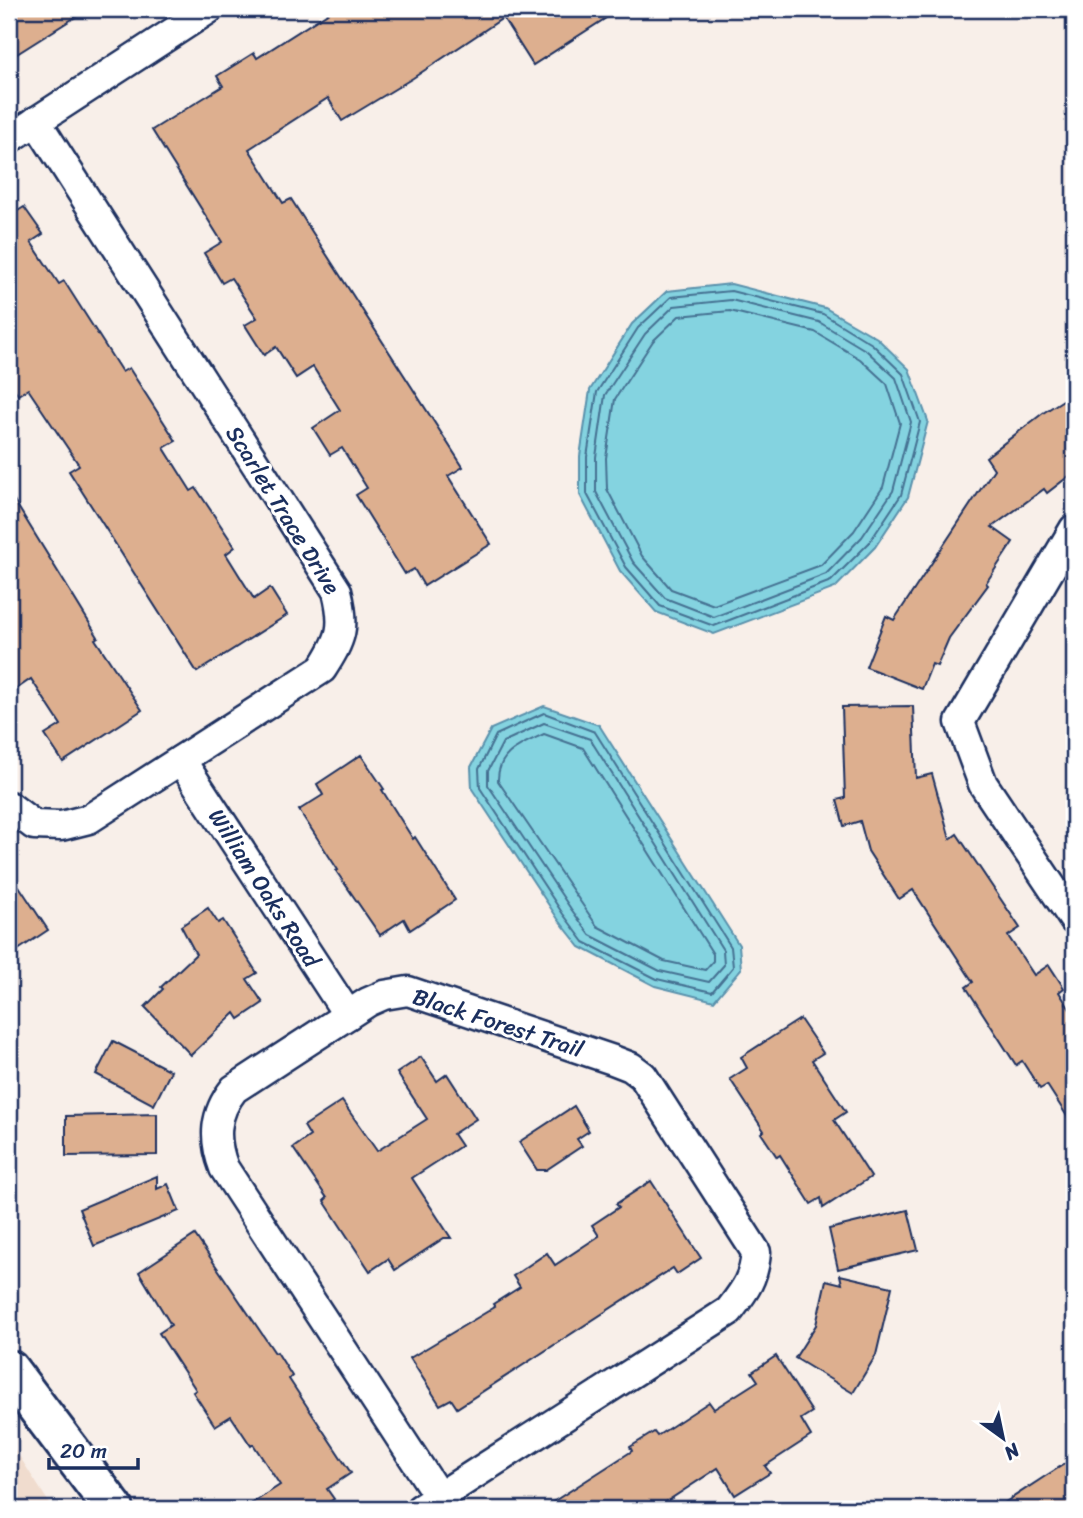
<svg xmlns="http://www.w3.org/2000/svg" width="1083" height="1518" font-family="Sriracha,sans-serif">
<rect width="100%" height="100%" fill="#f8efe9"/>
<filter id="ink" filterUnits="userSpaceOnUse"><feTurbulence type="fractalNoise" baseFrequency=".0143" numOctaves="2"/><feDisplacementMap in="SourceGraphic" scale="14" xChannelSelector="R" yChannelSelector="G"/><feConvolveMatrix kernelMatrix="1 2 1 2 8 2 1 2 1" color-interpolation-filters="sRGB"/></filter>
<g filter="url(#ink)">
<path fill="#f0dcce" d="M9,1440L53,1509H9Z"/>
<g fill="#84d3e0" stroke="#5a91ac" stroke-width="2">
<path d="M731,284L825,308L877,338L909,369L928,421L908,497L875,547L835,588L714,634L656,612L620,571L580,495V456L590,390L632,324L667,291Z"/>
<path d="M544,706L599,725L739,945L741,969L714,1001L655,986L580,947L558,919L472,789L471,767L491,729Z"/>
</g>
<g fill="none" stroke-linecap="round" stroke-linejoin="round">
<g stroke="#457192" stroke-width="2">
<path d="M731,291L823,314L872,344L903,374L920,422L901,495L869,543L831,581L714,626L660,606L626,567L587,494V457L597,392L638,328L671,297Z"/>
<path d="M731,300L819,322L867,351L896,378L911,422L893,491L862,537L826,574L714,617L665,598L633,562L596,492V457L605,395L645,334L674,306Z"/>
<path d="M730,311L815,332L860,359L887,384L900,423L883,487L854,531L821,565L714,605L671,589L642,556L607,489L606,458L615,399L653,341L679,316Z"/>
<path d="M544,713L595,732L731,947L733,967L712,992L657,979L584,942L563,914L480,788L479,769L496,735Z"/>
<path d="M544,723L590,739L723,950L724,965L709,982L660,971L590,935L571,909L488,785V771L503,742Z"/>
<path d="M544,734L583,748L713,954V961L705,970L664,961L597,926L498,781C497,752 523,744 544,734Z"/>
</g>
</g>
<g fill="#ddaf8f" stroke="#1b2f5e" stroke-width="2">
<path d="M9,9H88L9,59Z"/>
<path d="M334,9H620L533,65L503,18L413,78L342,121L328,98L249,149L283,203L291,199L463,467L448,476L491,544L424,586L414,569L405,574L356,495L367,488L342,448L330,455L313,428L340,410L313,367L296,378L276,347L264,355L245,325L257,318L231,278L222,283L204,253L222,242L152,130L223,86L217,76L254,53L257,58Z"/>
<path d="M24,207L43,234L31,242L59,284L64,281L122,372L129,368L176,441L164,448L191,491L196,488L235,547L226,554L254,599L270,588L287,615L197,672L69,471L79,465L28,389L18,395L9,380V208L13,214Z"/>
<path d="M1074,393V472L1047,493L1044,489L992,527L1013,542L986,583L988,585L949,638L937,666L932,664L922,689L866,667L886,616L894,620L994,469L986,457L1043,413Z"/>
<path d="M9,492L98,637L95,639L142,710L63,762L45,735L61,725L31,679L9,694Z"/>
<path d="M913,706L916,778L932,774L950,839L957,834L1020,928L1008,936L1034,975L1049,965L1064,988L1059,992L1074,1016V1127L1047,1085L1040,1089L1022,1061L1016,1065L966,987L973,982L913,890L899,899L868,851L860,821L844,826L837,800L845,798L842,707Z"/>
<path d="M361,755L384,789L382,790L413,839L415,837L455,900L410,930L404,919L380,935L336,871L338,870L299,810L323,795L317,784Z"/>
<path d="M9,871L48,930L9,956Z"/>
<path d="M208,908L218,923L223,920L257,973L247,979L263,1003L239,1019L235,1013L191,1055L145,1007L163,989L161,987L196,954L181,926Z"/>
<path d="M800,1019L823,1053L812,1060L846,1112L834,1120L871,1177L823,1208L821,1198L811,1204L780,1155L777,1157L761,1133L764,1131L730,1079L747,1068L741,1057Z"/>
<path d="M113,1041L171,1071L154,1105L96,1074Z"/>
<path d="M421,1057L437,1081L447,1074L476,1119L453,1134L461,1146L412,1178L451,1238H444L395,1270L388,1259L370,1271L324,1201L327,1198L293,1148L310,1136L304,1126L342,1101L377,1151L427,1119L397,1073Z"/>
<path d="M574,1106L589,1131L577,1139L582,1146L546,1170H537L519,1142Z"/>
<path d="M157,1114V1155L66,1156V1116Z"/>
<path d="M157,1176V1189L168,1184L179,1211L94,1246L79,1209Z"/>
<path d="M651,1181L701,1258L677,1274L673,1268L457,1408L451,1399L440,1405L410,1358L495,1307L493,1304L520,1287L513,1276L547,1253L555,1265L599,1236L592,1225L619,1207L616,1204Z"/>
<path d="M908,1210L918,1250L838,1269L829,1229Z"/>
<path d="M195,1235L275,1353L277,1352L292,1376L289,1379L351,1473L327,1489L334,1499L318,1509H243L280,1485L253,1444L251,1446L231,1416L215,1426L193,1392L196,1390L159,1333L171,1325L139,1272Z"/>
<path d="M840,1275L892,1287L876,1355L853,1393L795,1358L816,1325L826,1280L842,1284Z"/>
<path d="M776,1356L812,1412L801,1419L811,1436L765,1466L770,1473L735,1495L718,1468L655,1509H542L632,1451L630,1447L654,1432L657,1436L709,1402L714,1409L758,1381L752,1372Z"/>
<path d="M1074,1458V1509H995L1047,1475Z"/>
</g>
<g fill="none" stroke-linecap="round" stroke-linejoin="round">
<defs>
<g id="street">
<path d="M9,139L209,9"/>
<path d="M1074,529L960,722L983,784L1074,920"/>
<path d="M181,760L348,1015"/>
<path d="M9,806L34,825L61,826L89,819L322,669C342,638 346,627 337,591L36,121"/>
<path d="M420,1509L729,1311C745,1290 754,1279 756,1252L643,1076L631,1067L613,1060L408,991L384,995L368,1002L234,1089C214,1114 213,1139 224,1168L439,1497"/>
</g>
<path id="secondary" d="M9,1370L114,1509"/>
</defs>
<use href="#street" stroke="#1b2f5e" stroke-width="33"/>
<use href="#secondary" stroke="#1b2f5e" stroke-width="44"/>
<use href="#street" stroke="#fff" stroke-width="28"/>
<use href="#secondary" stroke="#fff" stroke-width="38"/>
</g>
</g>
<g text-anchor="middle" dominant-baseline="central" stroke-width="6" stroke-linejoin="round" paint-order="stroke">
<g font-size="23" fill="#1b2f5e" stroke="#fff">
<text transform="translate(283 510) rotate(58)">Scarlet Trace Drive</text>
<text transform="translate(264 888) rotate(57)">William Oaks Road</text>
<text transform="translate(498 1023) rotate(18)">Black Forest Trail</text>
</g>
</g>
<rect width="1083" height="1518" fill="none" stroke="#fff" stroke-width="35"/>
<rect x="18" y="18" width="1048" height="1483" fill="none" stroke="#1b2f5e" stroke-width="2.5" filter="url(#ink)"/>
<g transform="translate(1003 1438) rotate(147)" stroke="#ffffff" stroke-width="5" paint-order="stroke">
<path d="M0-5L12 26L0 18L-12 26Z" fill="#1b2f5e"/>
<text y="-10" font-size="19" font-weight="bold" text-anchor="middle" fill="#1b2f5e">N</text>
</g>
<path d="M49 1458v10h89v-10" fill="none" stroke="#1b2f5e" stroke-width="3.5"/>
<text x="60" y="1458" font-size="21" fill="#1b2f5e" stroke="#ffffff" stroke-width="5" paint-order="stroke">20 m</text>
</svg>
